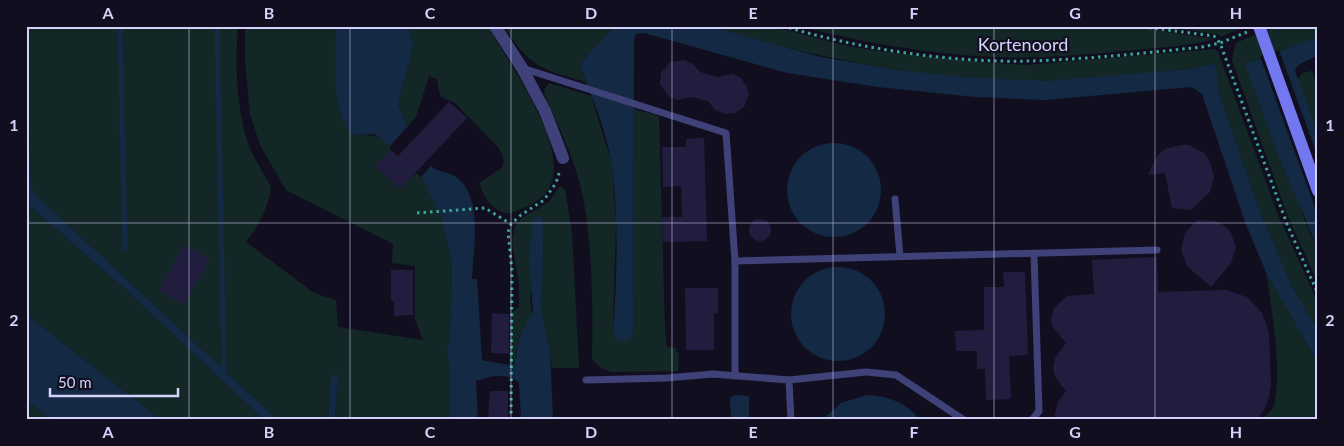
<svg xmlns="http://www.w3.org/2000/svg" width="1344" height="446" font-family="Lato,sans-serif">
<rect width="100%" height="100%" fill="#110f1f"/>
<g fill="#132826">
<path d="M26,26H238C235,66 236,108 249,146C255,160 264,174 271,187C268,209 259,225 246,242L314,293L336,300L338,327L423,340L415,319V266L392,263L393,244L286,190L260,145L250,114L245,60V26H336L337,63L352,135C366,135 386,133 391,150L375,166L400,189L416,173L421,177L441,217L452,265L450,338L446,350L449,362L450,420H335L338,375L331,374L328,420H278L36,195L31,187Z"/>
<path d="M410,26H488C507,62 572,147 549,188C542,202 522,209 508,214C490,208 486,200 479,183L502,168L504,160L499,148L455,103L440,96L437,79L429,76L416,117L408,126L398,105L413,47Z"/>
<path d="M504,26H614L580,64L586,82C543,70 528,67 504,26Z"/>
<path d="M708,26H770L847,46L886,52L981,62L1027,65L1214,49L1218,52L1278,215L1318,303V330L1292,286L1262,217L1218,90L1217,71L1214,64L1191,69C1142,73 1092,80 1043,81C929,82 817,58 708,26Z"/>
<path d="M798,26H1076V29L1129,26L1214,39C1185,47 1153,48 1123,51C1097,53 1070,56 1043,57C961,60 878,46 798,26Z"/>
<path d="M1159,26H1243L1244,27L1220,37L1218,34Z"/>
<path d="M1274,26H1318V37L1251,62L1306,224L1318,249V284L1287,214L1232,60L1236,43Z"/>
<path d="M1312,71L1318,89V134L1297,80L1302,73Z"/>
<path d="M549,83L591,96L612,164L616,221L613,333L633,334L634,109L659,116L665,330L667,347L677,348L676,352L679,353L678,371L611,372L601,368L592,359C593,306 593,227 578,177C570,149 557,123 545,96L544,90Z"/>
<path d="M560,186L565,189L572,233L579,368H552L550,349L541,310L544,231L542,218L530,299L532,316L520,335L513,367L509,366L512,312L519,307V283L512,242L515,226L522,218L549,202Z"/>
<path d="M26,203L126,290L264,420H161L26,314Z"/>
<path d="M1267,275L1318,363V420H1262C1266,415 1273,410 1274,405C1283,370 1271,311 1267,275Z"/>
<path d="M26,400L52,420H26Z"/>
</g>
<g fill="#142943">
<path d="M336,26H410L413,47L398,105L408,126L390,146L375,134L352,135C329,107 337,60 336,26Z"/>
<path d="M614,26H708L821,57L897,70L963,77L1044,81L1191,69L1214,64L1217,71L1218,90L1262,217L1292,286L1318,330V363L1267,275L1245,222L1202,94L1192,87L1045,100L975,97L878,87L787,73L644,33L636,34L634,41L633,334L629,340L619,341L613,333C617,278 619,221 612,166C607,131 591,97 580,64Z"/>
<path d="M1318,37V55L1298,65L1295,71L1318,134V249L1277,152L1245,64Z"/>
<path d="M26,51L31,187L36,195L278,420H264L126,290L26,203Z"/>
<circle cx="834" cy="190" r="47"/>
<path d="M431,166C438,172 448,172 456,177C484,198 473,248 472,279H477L482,360L514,366L520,335L533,311L529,257L533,218L540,216L542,218L544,231L541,310L550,349L553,420H521L519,382C504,372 492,376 476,381L478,420H450L449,362L446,350L450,338L452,265L441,217L421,177Z"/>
<circle cx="838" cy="314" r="47"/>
<path d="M26,314L161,420H52L26,400Z"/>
<path d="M331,374L338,375L335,420H328Z"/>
<path d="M735,395L749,396V420H731L730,398Z"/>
<path d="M866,395C888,396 906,402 920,420H822L841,403Z"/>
</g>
<path fill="#110f1f" d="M1279,50L1318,157V216L1260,56Z"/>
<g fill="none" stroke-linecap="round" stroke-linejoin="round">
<g stroke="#142943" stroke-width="5">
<path d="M120,26L125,248"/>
<path d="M217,26L224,370"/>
</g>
</g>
<g fill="#211d3e">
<path d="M684,60L693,64L700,72L717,77L732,74L741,78L747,87L749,94L744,107L735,113L725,114L715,110L708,101L692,97L677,100L668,96L660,84L661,73L670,62Z"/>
<path d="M449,102L467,118L400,189L375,166L391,150L398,156Z"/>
<path d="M704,138L707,241L663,242L662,217H682L681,186L663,187L662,147H686V139Z"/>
<path d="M1181,145H1189L1204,153L1209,160L1214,176L1210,192L1191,210L1172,208L1165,173L1148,175L1158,155L1165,149Z"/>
<circle cx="760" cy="230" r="11"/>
<path d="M1197,220L1215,221L1223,225L1230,231L1236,247L1231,263L1211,287L1187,266L1181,250L1185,233Z"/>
<path d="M184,245L210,259L184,304L159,290Z"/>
<path d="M1157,257L1158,292L1226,290L1247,297L1262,313L1269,332L1271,384L1269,397L1263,411L1256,420H1054L1057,404L1066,391L1057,380L1053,370L1055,358L1066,343L1053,327L1051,321L1054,308L1067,296L1094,294L1092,260Z"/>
<path d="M391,270H413V315L394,316V301H391Z"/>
<path d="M1003,272H1025L1028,355L1009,356L1011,399L986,400L985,369H977V351H956L955,331L984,330V287H1004Z"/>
<path d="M685,288H718V313H714V350H686Z"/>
<path d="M492,313L509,314V354L491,353Z"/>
<path d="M490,391H508V420H488Z"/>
</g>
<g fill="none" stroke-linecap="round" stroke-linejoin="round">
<g stroke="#3ba598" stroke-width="3" stroke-dasharray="2.5 4" stroke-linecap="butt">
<path d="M783,26C859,49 952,63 1031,61C1089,59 1146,53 1202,47L1220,43L1247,32"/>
<path d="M1136,26L1214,36L1220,43L1287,224L1318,294"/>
<path d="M417,213L485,208L511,224"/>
<path d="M26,414L33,420"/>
<path d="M511,420L512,271L508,232L511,224L521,215L544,200L556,183L560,170"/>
</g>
<g stroke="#3f4179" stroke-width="7">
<path d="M522,68L726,133L735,261V376"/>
<path d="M895,199L900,256"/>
<path d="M735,261L1157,250"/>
<path d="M586,380L667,378L713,374L789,380L866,372L896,375L964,420"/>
<path d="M789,380L791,420"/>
<path d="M1032,420L1039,411L1034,254"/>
</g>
<path stroke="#3f4179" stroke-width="12" d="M495,26L522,68L545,111L563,158"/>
<path stroke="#7378f0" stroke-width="12" d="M1259,26L1318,191"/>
</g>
<path fill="none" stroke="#d4d2fa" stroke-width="1" stroke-opacity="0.55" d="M189,26V420M350,26V420M511,26V420M672,26V420M833,26V420M994,26V420M1155,26V420M26,223H1318"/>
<g text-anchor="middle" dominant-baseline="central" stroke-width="4.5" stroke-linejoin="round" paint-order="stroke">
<g font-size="18" fill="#d4d2fa" stroke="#110f1f">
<text x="1023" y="44">Kortenoord</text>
</g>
</g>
<rect width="1344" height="446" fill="none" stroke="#110f1f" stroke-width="55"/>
<path d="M50 388v8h128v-8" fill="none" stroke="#d4d2fa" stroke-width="2.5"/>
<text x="58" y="388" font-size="15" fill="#d4d2fa" stroke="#110f1f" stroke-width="4" paint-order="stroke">50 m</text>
<rect x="28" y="28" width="1288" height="390" fill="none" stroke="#d4d2fa" stroke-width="2"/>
<g font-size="16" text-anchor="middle" font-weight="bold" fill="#d4d2fa">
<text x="108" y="19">A</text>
<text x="269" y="19">B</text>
<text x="430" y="19">C</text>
<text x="591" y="19">D</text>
<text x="753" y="19">E</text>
<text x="914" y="19">F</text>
<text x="1075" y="19">G</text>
<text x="1236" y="19">H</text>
<text x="14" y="131">1</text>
<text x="1330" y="131">1</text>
<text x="14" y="326">2</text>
<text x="1330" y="326">2</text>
<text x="108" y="438">A</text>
<text x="269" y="438">B</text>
<text x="430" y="438">C</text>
<text x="591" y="438">D</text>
<text x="753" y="438">E</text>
<text x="914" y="438">F</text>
<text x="1075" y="438">G</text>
<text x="1236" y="438">H</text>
</g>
</svg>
